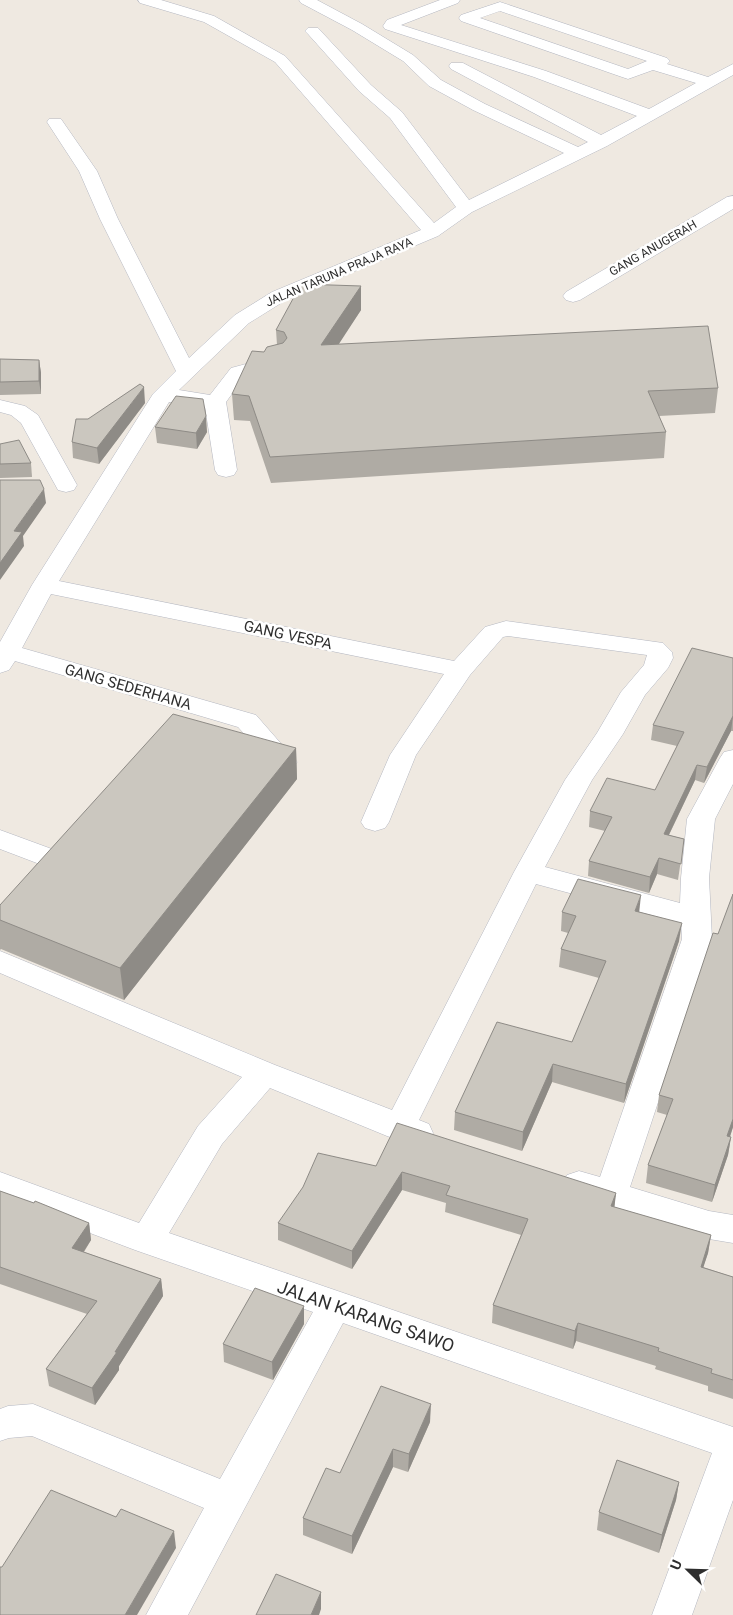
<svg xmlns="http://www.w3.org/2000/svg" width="733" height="1615" font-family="Roboto,sans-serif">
<rect width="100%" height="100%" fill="#efe9e1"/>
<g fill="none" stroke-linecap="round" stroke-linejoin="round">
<defs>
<g id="minor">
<path d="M138,0H161L214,16L285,56L434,223L456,207L390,118L359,91L308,34L305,31L308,28H318L371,85L402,112L469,200L564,153L473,110L429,86L403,61L352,30L301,3L299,0H317L362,24L413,55L441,80L485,104L578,147L588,142L451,69L449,66L451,63H463L601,135L637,116L534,77L385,29L383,26L387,20L440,0H460L458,3L401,25L546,71L649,109L696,83L653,70L628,79L622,77L461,21L459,18L461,15L500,2L667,58L670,61L667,64L708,77L733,64V75L607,146L472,212L438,236L286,300L249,323L179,390L210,395L231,368L276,356L283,358L286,362L283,366L245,376L226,402L237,470L234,475L226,477L218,475L215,470L205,407L169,402L59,581L454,661L485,627L506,621L663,643L672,652L673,658L668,668L645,695L623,734L592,780L545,867L680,903L681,878L687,819L720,758L724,752L733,750V784L715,819L709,878L712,939L630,1187L709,1211L733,1215V1243L709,1239L567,1193L562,1184L567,1175L579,1171L600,1177L682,939L681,923L536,884L419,1120L429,1124L433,1133L429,1142L417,1146L387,1136L270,1088L222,1144L169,1233L733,1427V1500L692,1615H652L712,1453L343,1323L188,1615H146L204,1508L32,1436L9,1438L0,1441V1409L8,1406L33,1404L220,1479L313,1312L135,1250L0,1199V1172L139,1223L198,1126L242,1077L0,973V951L275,1065L392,1110L514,872L565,780L597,733L621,692L644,665L647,655L508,636L503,637L470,675L416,755L389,822L385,828L375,831L365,828L361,822L390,755L444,674L51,594L22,648L256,715L297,762L293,768L284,770L275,768L238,727L15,661L9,670L0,673V642L32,585L153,394L176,371L100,219L79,171L47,122L49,119H61L97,171L118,219L189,358L235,315L272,292L421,230L275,62L204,22L140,3ZM500,11L647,61L628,69L480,18Z"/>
<path d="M733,196V209L580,300L573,302L566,300L563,296L566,292L727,197Z"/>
<path d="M0,400L25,406L38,415L77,485L74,490L66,492L58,490L21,423L11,415L0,412Z"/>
<path d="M0,830L60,852L64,859L60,866L50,868L0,849Z"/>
</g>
</defs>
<use href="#minor" stroke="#b4b7c1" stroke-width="1"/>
<use href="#minor" fill="#fff" fill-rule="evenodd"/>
</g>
<g fill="#afaba4">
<path d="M361,286V310L338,344L718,388L715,413L659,416L666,432L664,458L271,483L250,421L234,420L232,394L264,352L277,345L276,330Z"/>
<path d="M0,359L39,360L41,373V394L0,395Z"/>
<path d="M145,403L99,464L73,458L72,442L88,419Z"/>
<path d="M155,427L207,432L197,449L157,443Z"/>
<path d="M0,444L31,463L32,477L0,478Z"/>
<path d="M733,658V731H731L704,783L695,780L669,835L684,839L678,880L657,874L649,893L588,876L589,861L605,831L589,827L590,811L655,790L677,746L651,740L653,725Z"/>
<path d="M296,748L297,779L124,1000L1,949L0,950V905Z"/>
<path d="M733,894V1127L730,1137H731L728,1155L712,1202L646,1183L648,1165L667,1115L657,1112L659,1095Z"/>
<path d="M562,912H640L679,941L624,1103L552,1082L522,1151L454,1130L455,1112L572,1042L599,978L559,967L561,949L568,933L561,931Z"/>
<path d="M376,1166L616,1193L614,1207L711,1235L708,1253L703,1267L733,1277V1399L708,1391V1386L655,1369L656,1366L576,1341L573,1349L492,1323L493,1305L521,1235L445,1212L446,1203L402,1190L352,1269L278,1240V1223Z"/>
<path d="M0,1191L89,1223L91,1240L84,1252L161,1279L163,1296L119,1366V1370L95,1405L49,1386L46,1369L87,1314L0,1284Z"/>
<path d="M304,1324L273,1380L224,1362L223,1344Z"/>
<path d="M430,1422L408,1472L393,1467L352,1554L303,1535V1518L340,1473Z"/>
<path d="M679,1482L676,1500L659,1553L597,1530L599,1512Z"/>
</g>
<g fill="#8e8b86">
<path d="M361,286V310L322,370L321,345Z"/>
<path d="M39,360L41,373V394L39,381Z"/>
<path d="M144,387L145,403L99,464L97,448Z"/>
<path d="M206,416L207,432L197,449L196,433Z"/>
<path d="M44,489L46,503L23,536L24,546L0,580V563L14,531Z"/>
<path d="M733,716L731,731L704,783L707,767Z"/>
<path d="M296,748L297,779L124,1000L120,968Z"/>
<path d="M697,765L695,780L662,849L664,834Z"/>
<path d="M659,858L657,874L649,893L650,877Z"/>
<path d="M641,895L639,914L635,911Z"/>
<path d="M682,923L679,941L624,1103L626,1084Z"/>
<path d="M553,1064L552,1082L522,1151L523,1132Z"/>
<path d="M733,1119V1127L724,1154L727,1136Z"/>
<path d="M731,1137L728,1155L712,1202L715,1185Z"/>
<path d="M402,1172V1190L352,1269V1251Z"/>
<path d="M616,1193L614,1211L611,1206Z"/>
<path d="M89,1223L91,1240L75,1265L72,1248Z"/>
<path d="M711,1235L708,1253L698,1284L701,1267Z"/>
<path d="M161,1279L163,1296L119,1366V1370L95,1405L92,1388Z"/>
<path d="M304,1306V1324L273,1380L272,1362Z"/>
<path d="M578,1323L576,1341L573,1349L575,1331Z"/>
<path d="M431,1404L430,1422L408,1472L409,1454Z"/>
<path d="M393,1449V1467L352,1554V1536Z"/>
<path d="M679,1482L676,1500L659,1553L662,1535Z"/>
<path d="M174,1531L176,1548L137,1615H125Z"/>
<path d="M321,1592V1609L319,1615H311Z"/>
</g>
<g fill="#cbc7bf" stroke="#8e8b86">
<path d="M301,284L361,286L321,345L708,326L718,388L648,391L666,432L270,457L249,396L232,394L252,351L264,352L267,347L283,343L287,338L284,332L276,330Z"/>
<path d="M0,359L39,360V381L0,382Z"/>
<path d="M140,384L144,387L97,448L72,442L76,419H88Z"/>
<path d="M176,396L203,399L206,416L196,433L155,427Z"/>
<path d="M19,440L31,463L0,464V444Z"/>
<path d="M0,480H40L44,489L14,531L22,532L0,563Z"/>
<path d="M692,648L733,658V716L707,767L697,765L664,834L684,839L681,864L659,858L650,877L589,861L612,817L590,811L607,778L655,790L684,732L653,725Z"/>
<path d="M173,714L296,748L120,968L0,920V905Z"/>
<path d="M578,879L641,895L635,911L682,923L626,1084L553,1064L523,1132L455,1112L497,1022L572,1042L606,961L561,949L576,916L562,912Z"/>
<path d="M733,894V1119L727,1136L731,1137L715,1185L648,1165L673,1099L659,1095L713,933L718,934Z"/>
<path d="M397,1123L616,1193L611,1206L711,1235L701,1267L733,1277V1380L711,1373L712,1369L658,1351L659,1348L578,1323L575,1331L493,1305L528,1219L446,1195L450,1186L402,1172L352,1251L278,1223L303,1187L318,1153L376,1166Z"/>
<path d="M0,1191L34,1203L35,1201L89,1223L72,1248L161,1279L115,1352H117L92,1388L46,1369L97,1301L0,1267Z"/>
<path d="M255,1288L304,1306L272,1362L223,1344Z"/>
<path d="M381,1386L431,1404L409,1454L393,1449L352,1536L303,1518L326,1468L340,1473Z"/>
<path d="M617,1460L679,1482L662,1535L599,1512Z"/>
<path d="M51,1490L116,1517L121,1509L174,1531L125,1615H0V1567H2Z"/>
<path d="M276,1574L321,1592L311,1615H256Z"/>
</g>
<g text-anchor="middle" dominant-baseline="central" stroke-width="5" stroke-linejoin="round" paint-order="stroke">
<g font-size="12" fill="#2e2e2e" stroke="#fff">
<text transform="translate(653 248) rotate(-30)">GANG ANUGERAH</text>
<text transform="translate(339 272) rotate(-23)">JALAN TARUNA PRAJA RAYA</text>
</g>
<g font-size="15" fill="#2e2e2e" stroke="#fff">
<text transform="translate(288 635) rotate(12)">GANG VESPA</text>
<text transform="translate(128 687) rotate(16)">GANG SEDERHANA</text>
</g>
<g font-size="18" fill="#2e2e2e" stroke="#fff">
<text transform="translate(366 1316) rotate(19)">JALAN KARANG SAWO</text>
</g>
</g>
<g transform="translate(688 1570) rotate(293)" stroke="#ffffff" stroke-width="4" paint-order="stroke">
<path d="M0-4L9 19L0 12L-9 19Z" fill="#2e2e2e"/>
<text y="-8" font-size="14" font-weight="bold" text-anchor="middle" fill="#2e2e2e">U</text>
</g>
</svg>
